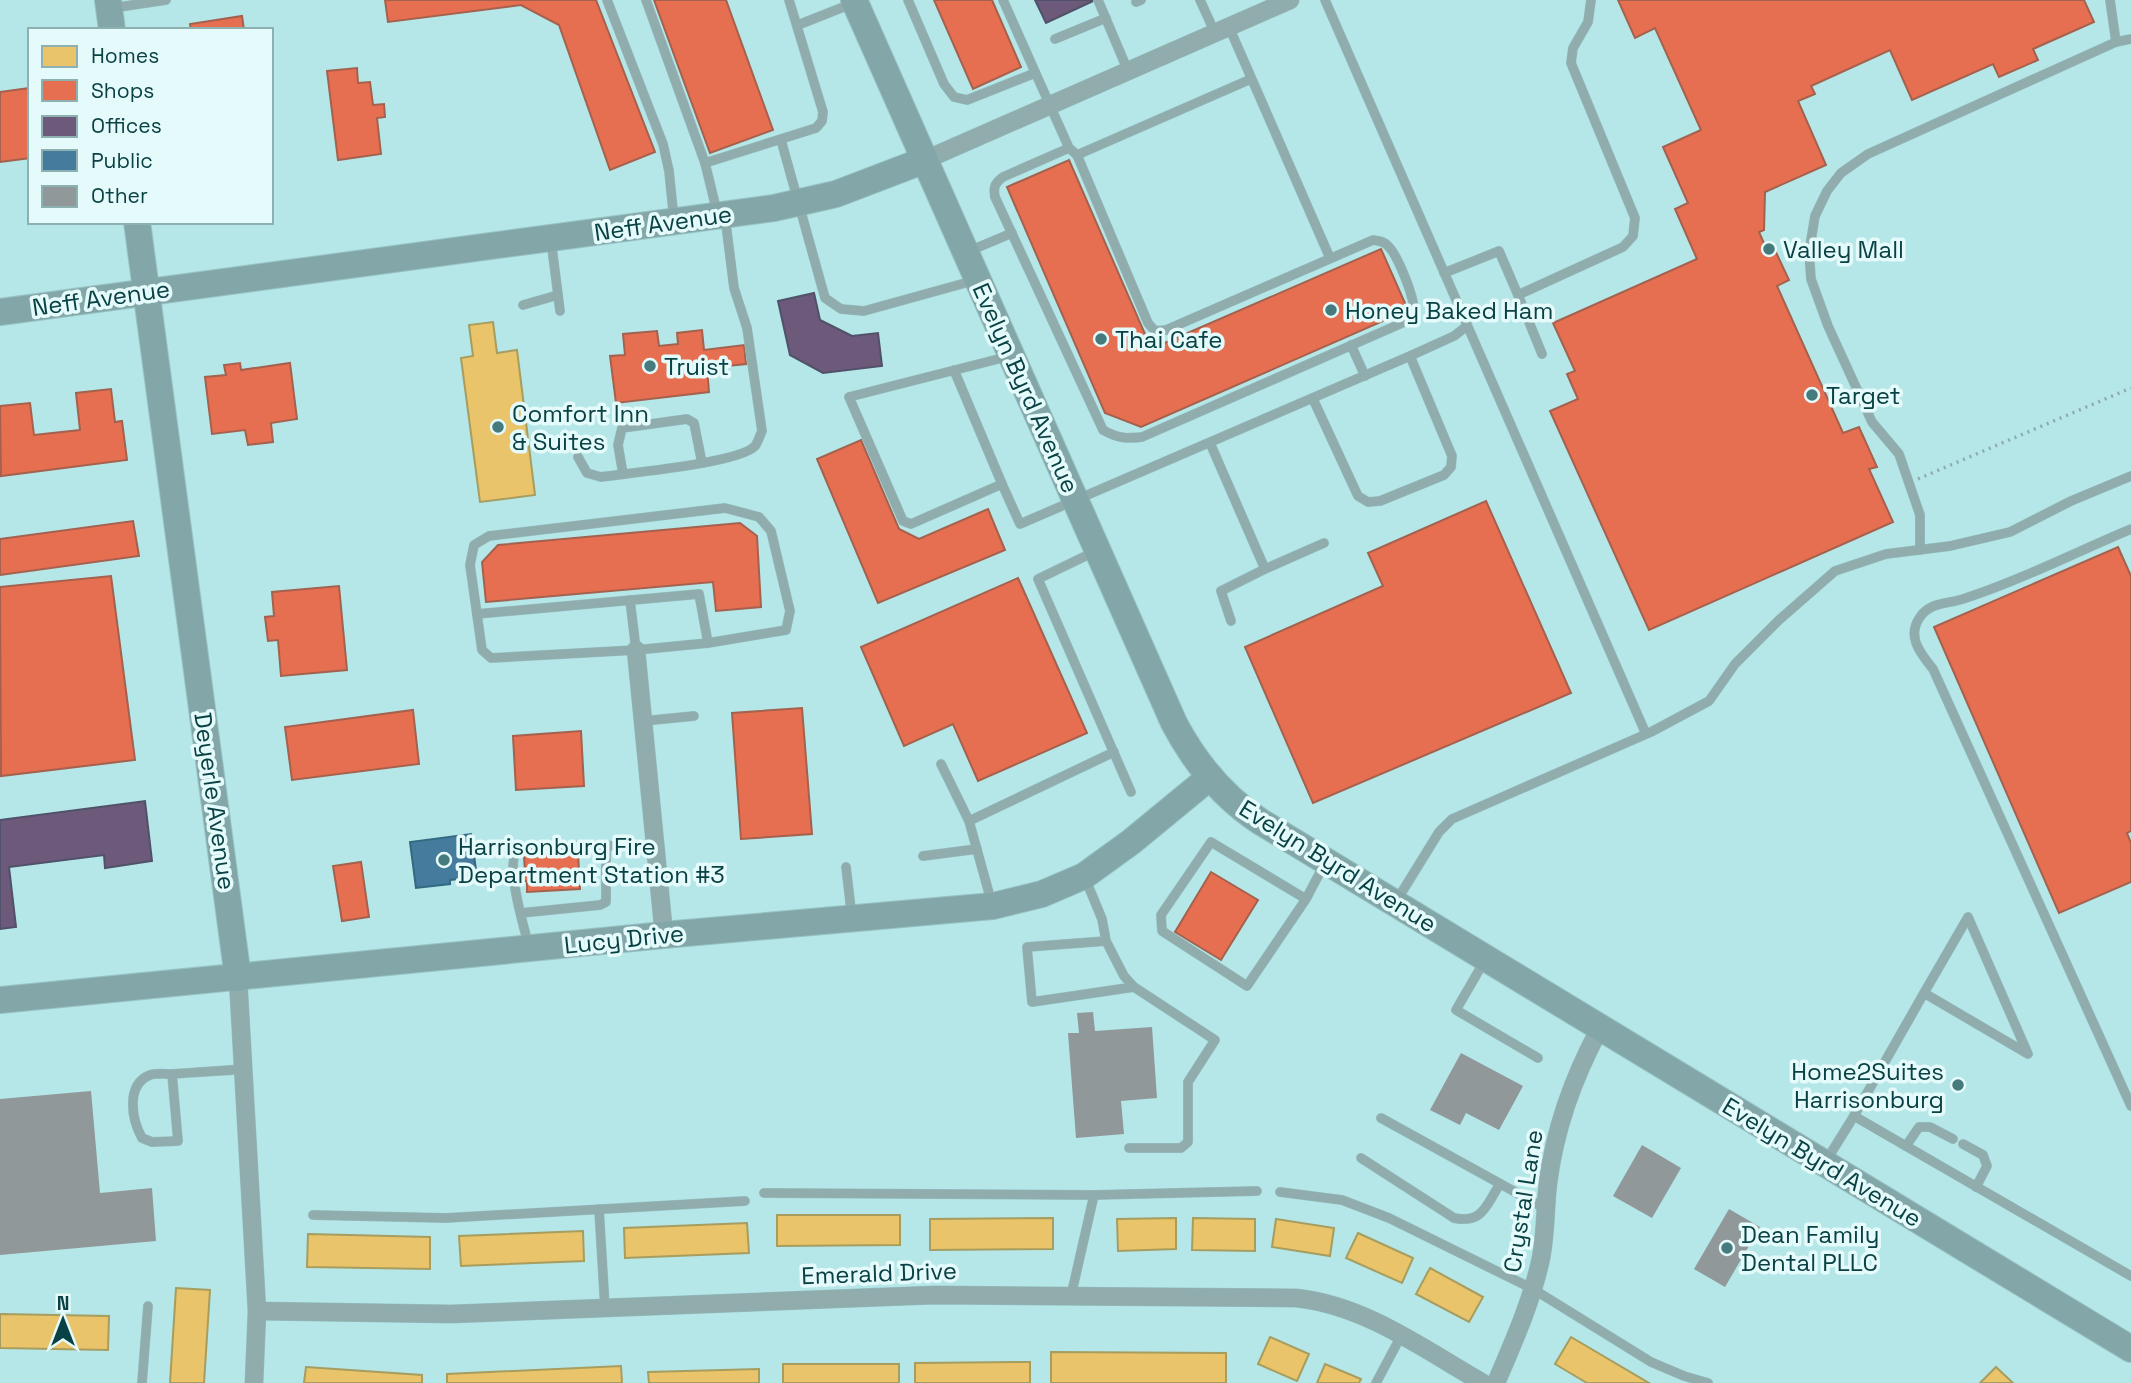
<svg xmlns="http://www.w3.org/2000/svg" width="2131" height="1383" font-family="'Space Grotesk',sans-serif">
<rect width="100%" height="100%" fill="#b5e6e8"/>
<g fill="#e9c46a" stroke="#a69d5f" stroke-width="2">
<path d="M493,322L497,353L517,350L535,495L480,502L461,358L473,356L469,325Z"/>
<path d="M777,1215H900V1245L777,1246Z"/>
<path d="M1053,1218V1249L930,1250V1219Z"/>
<path d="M1176,1218V1249L1118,1251L1117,1219Z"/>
<path d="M1193,1218L1255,1219V1251L1192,1250Z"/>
<path d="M1276,1219L1334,1228L1330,1256L1272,1247Z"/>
<path d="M747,1223L749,1253L625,1258L624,1228Z"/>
<path d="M583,1231L584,1261L461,1266L459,1236Z"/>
<path d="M1358,1233L1413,1258L1402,1283L1346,1258Z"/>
<path d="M308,1234L430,1237V1269L307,1267Z"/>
<path d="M1430,1268L1483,1297L1469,1322L1416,1294Z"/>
<path d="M176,1288L210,1290L204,1383H170Z"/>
<path d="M0,1314L109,1316L108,1350L0,1348Z"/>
<path d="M1270,1337L1309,1354L1297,1381L1258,1364Z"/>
<path d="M1571,1337L1649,1383H1587L1555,1364Z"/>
<path d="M1051,1352L1226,1353V1383H1051Z"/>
<path d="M1030,1362V1383H915V1363Z"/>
<rect x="783" y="1364" width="116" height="19"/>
<path d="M1325,1364L1361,1379L1359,1383H1317Z"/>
<path d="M621,1366L622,1383H447V1374Z"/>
<path d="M306,1367L422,1375V1383H304Z"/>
<path d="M1996,1367L2013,1383H1980Z"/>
<path d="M759,1369V1383H649L648,1372Z"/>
</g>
<g fill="#e76f51" stroke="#a4614d" stroke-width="2">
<path d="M385,0H596L655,152L610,170L559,25L521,5L388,22Z"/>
<path d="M654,0H726L773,130L710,153Z"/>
<path d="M934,0H992L1021,67L973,89Z"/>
<path d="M1618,0H2084L2094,22L2033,49L2038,60L1999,77L1993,64L1912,100L1890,50L1811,86L1815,94L1798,101L1826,165L1765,192L1764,230L1759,232L1766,248L1773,246L1789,280L1777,286L1843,433L1859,427L1877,467L1869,469L1893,522L1649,630L1550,411L1578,399L1567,374L1575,371L1553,323L1697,259L1675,209L1688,203L1663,147L1701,130L1655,28L1635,38Z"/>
<path d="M242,16L244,30H191L190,24Z"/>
<path d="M357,68L358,83L370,82L373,105L384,104L385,117L377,118L381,154L338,160L327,71Z"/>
<path d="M30,88V158L0,162V92Z"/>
<path d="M1069,160L1148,341L1160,345L1381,249L1408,310L1141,427L1105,413L1007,187Z"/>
<path d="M702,330L704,350L744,345L746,364L707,368L709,392L616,403L610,356L625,355L623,334L657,331L659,346L678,344L677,333Z"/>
<path d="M240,363L241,370L290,363L297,419L271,423L273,442L248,445L245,430L212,434L205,377L226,375L224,365Z"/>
<path d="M111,389L115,422L122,421L127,460L1,476L0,406L30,403L34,435L80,430L76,393Z"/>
<path d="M861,440L899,529L919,539L988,509L1005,550L878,603L817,459Z"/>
<path d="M1486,501L1571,693L1313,803L1245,647L1383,586L1368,553Z"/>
<path d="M133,521L139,556L0,575V539Z"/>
<path d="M740,523L757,536L761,607L716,611L713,582L486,602L482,562L498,545Z"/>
<path d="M2118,547L2131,576V831L2127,833L2131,843V882L2059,913L1934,627Z"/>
<path d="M111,576L135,760L1,776L0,587Z"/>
<path d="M1018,578L1087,733L978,781L953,724L904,746L861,647Z"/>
<path d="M339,586L347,670L281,676L278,640L268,641L265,617L274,616L272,592Z"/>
<path d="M802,708L812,834L741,839L732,713Z"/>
<path d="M413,710L419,764L292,780L285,727Z"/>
<path d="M581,731L584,786L516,790L513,736Z"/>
<path d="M578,853L580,889L527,892V881L517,882L516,872H525L524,856Z"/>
<path d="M361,862L369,917L342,921L333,866Z"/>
<path d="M1211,872L1258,900L1221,960L1175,932Z"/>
</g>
<g fill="#6d597a" stroke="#4f526a" stroke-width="2">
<path d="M1035,0H1093V1L1046,23Z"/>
<path d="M814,293L820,320L852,336L878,333L882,366L823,373L790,355L778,301Z"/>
<path d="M145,801L152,861L105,868L104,855L9,867L16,927L0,929V820Z"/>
</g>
<path fill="#457b9d" stroke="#336a82" stroke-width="2" d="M471,834L477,877L450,880V884L416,888L410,842Z"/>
<g fill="#90989a">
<path d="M1093,1012L1095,1031L1152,1027L1157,1098L1121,1101L1124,1134L1076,1138L1068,1033H1079L1077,1013Z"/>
<path d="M1461,1053L1523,1086L1499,1130L1466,1113L1460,1125L1430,1110Z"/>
<path d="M91,1091L100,1193L152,1188L156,1241L0,1255V1099Z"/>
<path d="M1642,1145L1681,1168L1652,1218L1613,1196Z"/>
<path d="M1729,1209L1760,1227L1725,1287L1694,1269Z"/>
</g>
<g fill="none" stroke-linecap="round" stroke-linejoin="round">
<defs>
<g id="lane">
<path d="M607,0L663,144L669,171L674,220"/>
<path d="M646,0L705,163L816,128L822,121L823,112L789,0"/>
<path d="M908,0L944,84L954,97L967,100L1035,73"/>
<path d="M1003,0L1069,148L1003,177C995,183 993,187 995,197L1103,430C1117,438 1126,439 1142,437L1400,324C1405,321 1411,319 1413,313C1418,304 1397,254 1388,246C1384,241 1379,241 1373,240L1166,330L1155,331L1148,323L1077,155L1069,148"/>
<path d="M1098,0L1128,71"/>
<path d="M1200,0L1215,33"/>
<path d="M1325,0L1646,734"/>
<path d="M2110,0L2116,42"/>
<path d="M1136,2L1141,0"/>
<path d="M112,8L166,0"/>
<path d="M798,25L851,4"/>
<path d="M1229,27L1330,258"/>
<path d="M1055,39L1106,18"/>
<path d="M781,140L825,298L841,309L864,311L976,280"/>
<path d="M1077,155L1251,79"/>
<path d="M705,163L717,212"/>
<path d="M967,252L1012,233"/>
<path d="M1444,273L1499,251L1518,295L1623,247L1633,236L1635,218L1571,63L1573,48L1588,22L1591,0"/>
<path d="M558,295L560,311"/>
<path d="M1518,295L1542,354"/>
<path d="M523,305L558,295L551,240"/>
<path d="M1351,345L1365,376"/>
<path d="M954,370L1002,484L911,524L903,521L849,397L1010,356"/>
<path d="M1313,399L1358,496L1368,502L1380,501L1444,475L1451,467L1452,456L1410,356"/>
<path d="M1210,443L1265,569L1324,543"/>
<path d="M578,457L587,473L601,477C628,473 740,463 755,446C758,442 760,435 762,431L747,328L734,288L725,216"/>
<path d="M623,474L618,445L622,428L687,419L694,423L702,463"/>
<path d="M1002,484L1020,524L1410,356L1454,336L1467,326"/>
<path d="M725,508L759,517L771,531L790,611L786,630L708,643L636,650L491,658L482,650L470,565L474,545L489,536Z"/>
<path d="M2131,529C2076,552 2019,581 1963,599C1947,604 1930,602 1920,617C1906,637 1921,654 1933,669L2131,1106"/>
<path d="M1920,550V515L1899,454L1872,422L1828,326L1811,279L1809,252L1815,216L1827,191L1841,173L1868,154L2116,42L2131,39"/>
<path d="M1096,551L1038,579L1131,792"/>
<path d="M630,600L636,650"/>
<path d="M477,614L699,594L708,643"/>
<path d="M1231,621L1221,591L1265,569"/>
<path d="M643,721L694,716"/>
<path d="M941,764L969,821L1114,752"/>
<path d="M969,821L992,904"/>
<path d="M923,856L977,849"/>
<path d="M846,867L852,918"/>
<path d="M1085,878L1102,919L1106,941L1027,947L1032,1002L1134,987L1124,976L1106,941"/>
<path d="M1306,899L1211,842L1161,915L1162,931L1247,986L1306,899L1325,863"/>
<path d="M1397,900L1439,832L1452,819L1651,732L1709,701L1735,664L1779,620L1835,571L1886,554L1950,546L2010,532L2071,501L2131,476"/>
<path d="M521,913L600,905L606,902V845"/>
<path d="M529,947C524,927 504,863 518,849L587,845L655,847"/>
<path d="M1485,960L1456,1010L1538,1058"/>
<path d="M172,1074L178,1141L152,1142L142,1138C132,1120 125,1085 150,1075C156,1073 166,1074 173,1074C197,1072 221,1071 245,1069"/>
<path d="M1854,1116L1924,993L2028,1054L1968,917L1924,993"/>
<path d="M1381,1118L1546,1209"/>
<path d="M1963,1144L1983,1155L1987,1166L1976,1187"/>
<path d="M1906,1146L1919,1127H1930L1953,1139"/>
<path d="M1129,1148H1181L1188,1142V1082L1215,1040L1134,987"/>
<path d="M1361,1158L1454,1218C1483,1224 1486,1205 1500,1184"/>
<path d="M1826,1161L1854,1116L2131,1276"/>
<path d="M1280,1192L1342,1200L1389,1218L1533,1289L1651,1362L1684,1376L1708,1383"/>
<path d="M764,1193L1094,1195L1257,1191"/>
<path d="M599,1209L605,1308"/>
<path d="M313,1215L446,1218L745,1201"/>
<path d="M1071,1296L1094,1195"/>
<path d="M142,1383L148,1306"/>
<path d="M1376,1383L1401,1336"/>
</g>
<g id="street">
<path d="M925,160L1290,0"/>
<path d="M636,650L664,935"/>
<path d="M238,978L257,1311L254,1383"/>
<path d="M257,1311L451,1314L935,1295L1296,1298C1365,1305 1425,1350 1483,1383"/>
<path d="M1496,1383C1513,1343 1532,1301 1541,1258C1546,1233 1545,1208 1548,1183C1555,1128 1574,1076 1600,1028"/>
</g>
<g id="secondary">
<path d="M108,0L112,30"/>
<path d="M854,0L1174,723C1195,763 1223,797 1261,822L2131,1349"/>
<path d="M137,222L238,978"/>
<path d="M0,312L774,208L836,194L925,160"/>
<path d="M0,1000L664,935L993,906L1042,894L1084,876L1131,842L1210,777"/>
</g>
</defs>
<use href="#lane" stroke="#97c2c3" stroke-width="10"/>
<use href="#street" stroke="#97c2c3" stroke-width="19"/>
<use href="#secondary" stroke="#97c2c3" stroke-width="28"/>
<path stroke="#8eaaac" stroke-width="3.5" stroke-dasharray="2 5" stroke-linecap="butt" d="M1918,479L2131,388"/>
<use href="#lane" stroke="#90acad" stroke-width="9"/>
<use href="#street" stroke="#90acad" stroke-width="18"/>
<use href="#secondary" stroke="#83a7a9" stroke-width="26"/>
</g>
<g fill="#457b7d" stroke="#e5fafa" stroke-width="2.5">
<circle cx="1769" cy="249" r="7"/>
<circle cx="1331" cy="310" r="7"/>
<circle cx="1101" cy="339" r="7"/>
<circle cx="650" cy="366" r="7"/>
<circle cx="1812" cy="395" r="7"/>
<circle cx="498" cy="427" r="7"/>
<circle cx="444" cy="860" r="7"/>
<circle cx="1958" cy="1085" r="7"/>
<circle cx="1727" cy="1248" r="7"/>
</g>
<g text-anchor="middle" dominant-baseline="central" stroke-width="7" stroke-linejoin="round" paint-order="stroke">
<g font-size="24" fill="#094144" stroke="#e5fafa">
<text transform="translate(663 223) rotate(-8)">Neff Avenue</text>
<text transform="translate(101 298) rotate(-8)">Neff Avenue</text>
<text transform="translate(1026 388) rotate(66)">Evelyn Byrd Avenue</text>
<text transform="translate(215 801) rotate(82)">Deyerle Avenue</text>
<text transform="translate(1338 866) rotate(32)">Evelyn Byrd Avenue</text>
<text transform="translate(624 939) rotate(-6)">Lucy Drive</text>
<text transform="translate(1822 1162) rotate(31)">Evelyn Byrd Avenue</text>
<text transform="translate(1523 1201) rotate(-81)">Crystal Lane</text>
<text transform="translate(879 1273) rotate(-2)">Emerald Drive</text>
</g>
<g font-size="24" fill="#094144" stroke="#e5fafa" text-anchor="start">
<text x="1783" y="249">Valley Mall</text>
<text x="1345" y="310">Honey Baked Ham</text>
<text x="1115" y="339">Thai Cafe</text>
<text x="664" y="366">Truist</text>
<text x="1826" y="395">Target</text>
<text x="512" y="413">Comfort Inn<tspan x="512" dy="28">&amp; Suites</tspan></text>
<text x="458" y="846">Harrisonburg Fire<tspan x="458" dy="28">Department Station #3</tspan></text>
<text x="1944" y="1071" text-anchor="end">Home2Suites<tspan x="1944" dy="28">Harrisonburg</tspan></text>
<text x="1741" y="1234">Dean Family<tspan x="1741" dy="28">Dental PLLC</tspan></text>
</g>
</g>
<rect x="28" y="28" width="245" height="196" fill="#e5fafa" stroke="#8db0b1" stroke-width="2"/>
<rect x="42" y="46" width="35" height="21" fill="#e9c46a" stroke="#8db0b1" stroke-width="2"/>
<text x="91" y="63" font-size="21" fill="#094144">Homes</text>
<rect x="42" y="80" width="35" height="21" fill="#e76f51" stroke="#8db0b1" stroke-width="2"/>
<text x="91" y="98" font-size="21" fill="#094144">Shops</text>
<rect x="42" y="116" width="35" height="21" fill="#6d597a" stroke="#8db0b1" stroke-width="2"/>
<text x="91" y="133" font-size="21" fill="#094144">Offices</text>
<rect x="42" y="150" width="35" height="21" fill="#457b9d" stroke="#8db0b1" stroke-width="2"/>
<text x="91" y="168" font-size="21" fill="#094144">Public</text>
<rect x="42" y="186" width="35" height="21" fill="#90989a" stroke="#8db0b1" stroke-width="2"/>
<text x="91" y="203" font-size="21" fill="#094144">Other</text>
<g transform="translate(63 1320)" stroke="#e5fafa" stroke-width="5" paint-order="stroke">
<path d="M0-5L12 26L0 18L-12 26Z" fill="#094144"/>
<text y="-10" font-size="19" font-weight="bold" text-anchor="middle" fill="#094144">N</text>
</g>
</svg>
